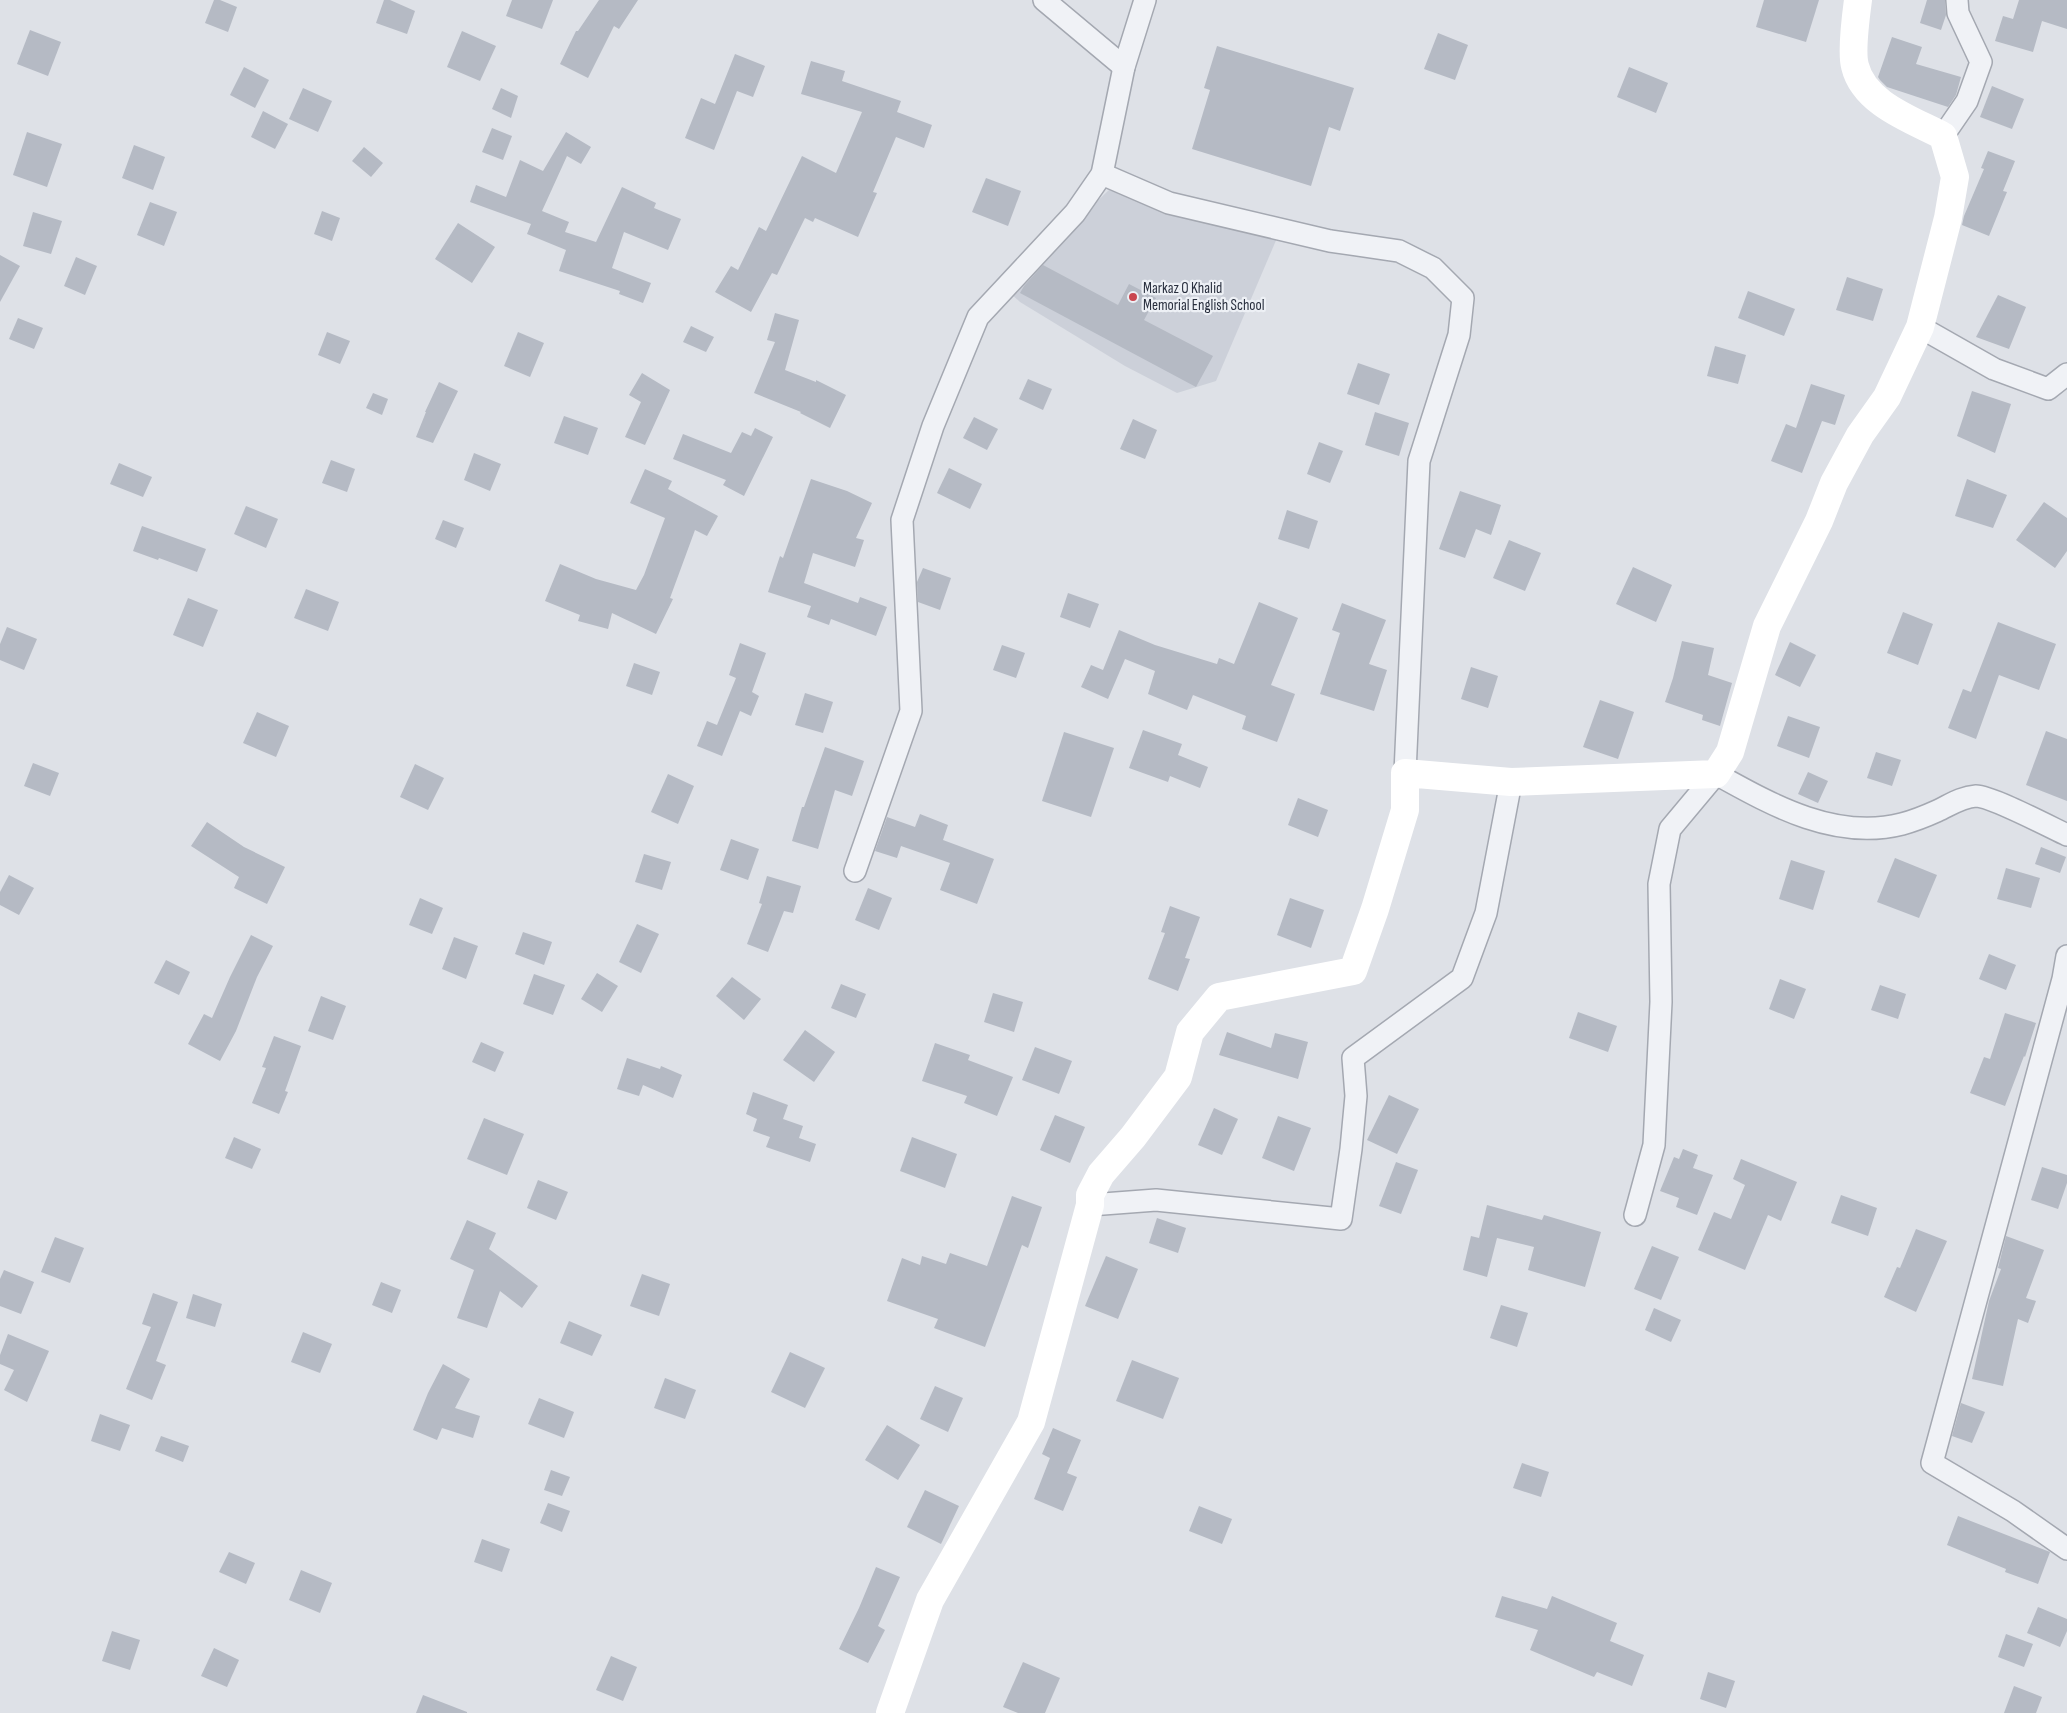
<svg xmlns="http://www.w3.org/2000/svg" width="2067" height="1713" font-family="'Sofia Sans Condensed',sans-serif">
<rect width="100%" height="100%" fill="#dee1e7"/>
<path fill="#ccd0d9" d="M1109,190L1277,238L1216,381L1177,393L1125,366L1020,302L1008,291L1053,243Z"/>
<g fill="#b5bac4">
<path d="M214,0H220L237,7L228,32L205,23Z"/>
<path d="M384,0H390L415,11L407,34L376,23Z"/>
<path d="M512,0H553L542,29L506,16Z"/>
<path d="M599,0H638L619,29L614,26L588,78L560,64L576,31H578Z"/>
<path d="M1764,0H1819L1806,42L1756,27Z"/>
<path d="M1927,0H1945L1946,15L1941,30L1920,23Z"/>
<path d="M2019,0H2067V29L2042,21L2033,52L1995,41L2003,16L2013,19Z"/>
<path d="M30,30L61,42L48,76L17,64Z"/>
<path d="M462,31L496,46L480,81L447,67Z"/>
<path d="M1438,33L1468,45L1455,80L1424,69Z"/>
<path d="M1892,37L1922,47L1916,64L1961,77L1956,95L1948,107L1887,87L1880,80L1878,77Z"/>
<path d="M1217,46L1354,88L1340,131L1329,127L1311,186L1192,149L1210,90L1204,88Z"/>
<path d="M735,54L765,66L753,97L737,91L714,150L685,138L701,98L715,104Z"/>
<path d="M811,61L845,71L842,81L901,101L897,112L932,125L924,148L896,137L873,192L877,193L858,237L815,218L813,222L805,218L777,275L772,273L751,312L715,292L731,266L738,270L759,227L766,231L802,156L836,173L862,112L801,94Z"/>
<path d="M244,67L269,80L255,108L230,95Z"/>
<path d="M1629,67L1668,83L1656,113L1617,97Z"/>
<path d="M1992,86L2024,99L2012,129L1980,117Z"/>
<path d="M303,88L332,101L318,132L289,119Z"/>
<path d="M501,88L518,96L511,118L492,109Z"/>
<path d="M263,111L288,124L275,149L251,137Z"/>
<path d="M492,128L512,136L503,160L482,152Z"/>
<path d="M27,132L62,144L47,187L13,175Z"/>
<path d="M566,132L591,147L581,164L567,156L542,211L569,222L565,232L596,242L622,187L656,203L654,208L681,219L668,250L624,232L612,268L651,283L643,303L619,294L620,291L559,271L566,250L527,234L531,224L470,202L476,185L506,197L520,160L543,171Z"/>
<path d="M134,145L165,157L153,190L122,178Z"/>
<path d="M364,147L383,163L371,177L352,161Z"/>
<path d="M1988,151L2015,161L2003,191L2007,192L1989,236L1962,225L1964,216L1984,169L1981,168Z"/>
<path d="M986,178L1021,191L1008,226L972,212Z"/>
<path d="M150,202L177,212L164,246L137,235Z"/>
<path d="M322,211L340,218L332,241L314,234Z"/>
<path d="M33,212L62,221L51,254L23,246Z"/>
<path d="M458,223L495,247L472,283L435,259Z"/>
<path d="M0,255L20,266L0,302Z"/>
<path d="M76,257L97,266L85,295L64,286Z"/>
<path d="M1043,265L1118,305L1129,284L1156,298L1144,320L1213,356L1196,387L1020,293L1024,286Z"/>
<path d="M1847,277L1883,289L1873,321L1836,310Z"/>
<path d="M1748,291L1795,309L1784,336L1738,318Z"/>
<path d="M1998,295L2026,307L2009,349L1976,337Z"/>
<path d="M775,313L799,320L785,370L816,382V380L846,395L830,428L800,413L801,412L754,393L775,342L767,340Z"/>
<path d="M18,318L43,328L34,349L9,339Z"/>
<path d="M691,326L714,337L706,352L683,342Z"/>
<path d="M327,332L350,341L340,364L318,355Z"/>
<path d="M518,332L544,343L530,377L504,366Z"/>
<path d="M1715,346L1746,355L1738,384L1707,376Z"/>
<path d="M1358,363L1390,374L1379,405L1347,394Z"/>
<path d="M642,373L670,390L645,445L625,437L641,402L629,395Z"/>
<path d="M1028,379L1052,389L1043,410L1019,399Z"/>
<path d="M439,382L458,391L433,443L416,437L426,412H425Z"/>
<path d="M1811,384L1845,395L1835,425L1822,421L1802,473L1771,461L1786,424L1796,428Z"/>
<path d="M1972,391L2011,404L1995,453L1957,436Z"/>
<path d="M373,393L388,399L382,415L366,408Z"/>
<path d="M1375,412L1409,423L1399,456L1365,445Z"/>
<path d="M564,416L598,428L588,455L554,443Z"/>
<path d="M974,417L998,429L987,450L963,438Z"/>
<path d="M1133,419L1157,430L1145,459L1120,449Z"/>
<path d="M755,428L773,437L744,496L723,485L726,480L673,459L683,434L731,453L742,432L751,436Z"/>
<path d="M1319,442L1343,451L1330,483L1307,474Z"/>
<path d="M474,453L501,464L490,491L464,480Z"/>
<path d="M331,460L355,469L347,492L322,483Z"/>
<path d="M119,463L152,477L143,497L110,484Z"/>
<path d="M949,468L982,484L970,509L937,493Z"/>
<path d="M645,469L672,481L668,489L718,516L707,536L695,530L670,598L673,599L656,634L612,613L608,629L578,621L580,615L545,601L560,564L596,579L636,590L644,575L665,518L630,503Z"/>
<path d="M811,479L847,491L872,503L856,538L864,540L855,567L813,553L804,583L858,603L860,597L887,607L876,636L831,619L829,625L807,617L811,606L768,592L780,556L783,558Z"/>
<path d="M1967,479L2007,495L1993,528L1955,516Z"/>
<path d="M1460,491L1501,505L1491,535L1476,529L1465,558L1439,549Z"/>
<path d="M2044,502L2067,518V551L2055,568L2016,540Z"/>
<path d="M246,506L278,519L266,548L234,534Z"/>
<path d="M1287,510L1318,521L1309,549L1278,539Z"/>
<path d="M443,520L464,528L456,548L435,539Z"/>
<path d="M142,526L206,549L197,572L159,558L158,560L133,551Z"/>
<path d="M1509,540L1541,553L1525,591L1493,578Z"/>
<path d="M1633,567L1672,585L1656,622L1616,604Z"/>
<path d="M923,568L951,578L940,610L918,602L917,582Z"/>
<path d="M306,589L339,602L328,631L294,618Z"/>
<path d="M1068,593L1099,604L1090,628L1060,617Z"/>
<path d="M188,598L218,610L203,647L173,635Z"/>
<path d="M1259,602L1298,618L1271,685L1295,694L1277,742L1242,729L1246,716L1193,695L1187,710L1148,694L1155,671L1125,659L1108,699L1081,687L1091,665L1103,670L1119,630L1155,645L1217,664L1219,658L1234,664Z"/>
<path d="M1342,603L1386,620L1369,664L1387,670L1374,711L1320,694L1340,633L1332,630Z"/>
<path d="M1903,612L1933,624L1918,665L1887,653Z"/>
<path d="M1998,622L2056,644L2039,690L1999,675L1976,739L1948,728L1963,689L1971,692Z"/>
<path d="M7,627L37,639L24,670L0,660V644Z"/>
<path d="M1682,641L1714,648L1708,675L1732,683L1720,726L1702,720L1703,715L1665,702L1673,678Z"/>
<path d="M1790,642L1816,655L1800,687L1775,675Z"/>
<path d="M740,643L766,653L752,692L759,696L751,716L740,711L722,756L697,746L707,721L717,725L736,678L729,675Z"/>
<path d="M1002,645L1025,653L1016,678L993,670Z"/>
<path d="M634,663L660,672L652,695L626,686Z"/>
<path d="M1471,667L1498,676L1488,708L1461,699Z"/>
<path d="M805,693L833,702L823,733L795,725Z"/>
<path d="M1600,700L1634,712L1618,759L1583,747Z"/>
<path d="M257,712L289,726L276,757L243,743Z"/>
<path d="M1788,716L1820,727L1809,758L1777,746Z"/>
<path d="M1143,730L1182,744L1178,755L1208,767L1200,788L1170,776L1168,782L1129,768Z"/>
<path d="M2046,731L2067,739V801L2026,785Z"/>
<path d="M1064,732L1114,748L1091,817L1042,801Z"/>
<path d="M825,747L864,761L852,796L835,790L818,849L792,841L802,807H804Z"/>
<path d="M1876,752L1901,760L1892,786L1867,778Z"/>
<path d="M33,763L59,773L50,796L24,786Z"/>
<path d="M415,764L444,778L428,810L400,797Z"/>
<path d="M1808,772L1828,781L1818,803L1798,794Z"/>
<path d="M668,774L694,786L678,824L651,812Z"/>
<path d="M1298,798L1328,810L1318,837L1288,825Z"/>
<path d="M920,814L948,825L943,840L994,859L977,904L940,890L950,863L901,846L897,858L875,851L887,817L915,827Z"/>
<path d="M207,822L244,847L285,867L267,904L234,888L239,877L191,846Z"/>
<path d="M731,839L759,849L748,880L720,870Z"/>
<path d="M2041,847L2066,857L2060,873L2035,864Z"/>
<path d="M644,854L671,862L662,890L635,882Z"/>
<path d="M1895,858L1937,875L1919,918L1877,902Z"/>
<path d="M1791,860L1825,871L1813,910L1779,899Z"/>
<path d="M2006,868L2040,878L2031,908L1997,899Z"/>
<path d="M9,875L34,888L19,915L0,905V892Z"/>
<path d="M767,876L801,886L793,913L784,911L768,952L747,944L762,904L759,903Z"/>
<path d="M868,888L892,898L879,930L855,920Z"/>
<path d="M420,898L443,908L432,934L409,925Z"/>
<path d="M1290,898L1324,910L1311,948L1277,935Z"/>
<path d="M1170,906L1200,917L1185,958L1190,959L1178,991L1148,979L1165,933L1161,932Z"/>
<path d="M637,924L659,934L641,973L619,962Z"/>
<path d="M523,932L552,942L544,965L515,954Z"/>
<path d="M251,935L273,946L257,977L236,1031L220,1061L188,1044L204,1014L212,1018L230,977Z"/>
<path d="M454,937L478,946L466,979L442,969Z"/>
<path d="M1989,954L2016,965L2006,990L1979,979Z"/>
<path d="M166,960L190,972L179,995L154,983Z"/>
<path d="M597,973L618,986L602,1012L581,999Z"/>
<path d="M534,974L565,985L553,1015L523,1004Z"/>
<path d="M732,977L761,999L744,1020L716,996Z"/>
<path d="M1780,979L1806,989L1794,1019L1769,1009Z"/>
<path d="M841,984L866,994L856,1018L831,1008Z"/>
<path d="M1880,985L1906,994L1898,1019L1871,1010Z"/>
<path d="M993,993L1023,1002L1014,1032L984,1022Z"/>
<path d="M321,996L346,1006L333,1040L308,1031Z"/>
<path d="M1578,1012L1617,1026L1608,1052L1569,1038Z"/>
<path d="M2005,1013L2036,1023L2025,1057L2024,1056L2005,1106L1970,1093L1984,1057L1990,1059Z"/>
<path d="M805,1030L835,1052L814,1082L783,1060Z"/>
<path d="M1227,1032L1271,1048L1275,1033L1308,1042L1298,1079L1219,1055Z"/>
<path d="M274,1036L301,1046L285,1091L288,1092L279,1114L252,1103L266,1068L262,1067Z"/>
<path d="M481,1042L504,1052L495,1072L472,1062Z"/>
<path d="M935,1043L970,1055L968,1060L1013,1077L997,1116L964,1103L967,1096L922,1081Z"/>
<path d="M1035,1047L1072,1061L1059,1094L1022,1080Z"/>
<path d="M627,1058L660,1069L661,1066L682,1075L673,1098L643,1085L639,1096L617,1089Z"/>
<path d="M753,1092L788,1105L783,1119L803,1126L799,1138L816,1144L810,1162L766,1147L770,1137L753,1131L757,1119L746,1114Z"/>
<path d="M1389,1095L1419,1109L1397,1154L1367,1140Z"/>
<path d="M1214,1108L1238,1119L1222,1155L1198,1145Z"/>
<path d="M1055,1115L1085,1127L1070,1163L1040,1150Z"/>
<path d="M1278,1116L1311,1128L1294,1171L1262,1158Z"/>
<path d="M484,1118L524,1134L507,1175L467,1159Z"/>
<path d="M234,1137L261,1149L252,1169L225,1158Z"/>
<path d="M912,1137L957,1154L945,1188L900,1171Z"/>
<path d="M1683,1149L1698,1155L1693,1168L1713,1175L1697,1215L1676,1207L1679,1198L1660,1191L1674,1157L1679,1159Z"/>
<path d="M1741,1159L1797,1182L1781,1221L1768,1215L1745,1270L1698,1250L1714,1212L1731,1219L1745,1185L1733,1179Z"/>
<path d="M1396,1162L1418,1170L1401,1214L1379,1206Z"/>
<path d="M2042,1167L2067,1175V1183L2058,1209L2031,1200Z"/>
<path d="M538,1180L568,1192L556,1220L527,1208Z"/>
<path d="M1841,1195L1877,1208L1868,1236L1831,1223Z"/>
<path d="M1012,1196L1042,1207L1028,1248L1022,1245L985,1347L934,1328L938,1319L887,1301L902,1258L920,1265L922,1256L946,1264L950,1253L987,1266Z"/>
<path d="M1487,1205L1542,1220L1544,1215L1601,1232L1585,1287L1528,1270L1534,1247L1497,1238L1487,1277L1463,1270L1471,1236L1479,1238Z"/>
<path d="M1157,1218L1186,1228L1178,1253L1149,1243Z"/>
<path d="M467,1220L496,1233L489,1249L538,1286L522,1308L500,1291L487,1328L457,1318L474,1270L450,1259Z"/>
<path d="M1916,1229L1947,1241L1916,1312L1884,1297L1897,1267L1900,1268Z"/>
<path d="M2006,1236L2044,1250L2026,1298L2036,1301L2028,1323L2018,1319L2003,1386L1972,1379L1989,1301L2001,1269L1998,1268Z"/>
<path d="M55,1237L84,1248L70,1283L41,1272Z"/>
<path d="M1652,1246L1679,1257L1661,1300L1634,1289Z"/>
<path d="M1106,1256L1138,1269L1118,1319L1085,1306Z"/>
<path d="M4,1270L34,1282L21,1314L0,1306V1279Z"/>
<path d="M642,1274L670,1284L659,1316L630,1306Z"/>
<path d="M381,1282L401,1290L392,1313L372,1305Z"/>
<path d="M153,1293L178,1302L156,1361L166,1365L152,1400L126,1389L151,1327L142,1324Z"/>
<path d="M193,1294L222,1304L215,1327L186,1318Z"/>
<path d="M1501,1305L1528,1313L1517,1347L1490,1338Z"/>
<path d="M1654,1308L1681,1320L1671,1342L1645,1330Z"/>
<path d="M569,1321L602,1335L592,1356L560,1343Z"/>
<path d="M303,1332L332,1344L320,1373L291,1362Z"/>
<path d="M8,1334L49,1351L27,1402L4,1390L14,1370L0,1364V1355Z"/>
<path d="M790,1352L825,1368L805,1408L771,1392Z"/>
<path d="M1132,1360L1179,1378L1163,1419L1116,1401Z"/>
<path d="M443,1364L470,1379L455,1408L480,1416L473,1438L442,1428L437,1440L413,1430L428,1393Z"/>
<path d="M665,1378L696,1390L685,1419L654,1408Z"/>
<path d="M935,1386L963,1398L948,1432L920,1419Z"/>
<path d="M539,1398L574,1412L564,1438L528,1424Z"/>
<path d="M1961,1403L1985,1412L1972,1443L1952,1436Z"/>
<path d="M100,1414L130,1425L120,1451L91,1441Z"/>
<path d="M887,1425L920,1445L898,1480L865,1460Z"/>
<path d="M1053,1428L1081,1440L1067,1473L1077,1477L1063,1511L1034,1499L1050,1458L1042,1454Z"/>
<path d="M161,1436L189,1446L183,1462L155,1451Z"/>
<path d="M1522,1463L1549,1472L1541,1497L1513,1488Z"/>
<path d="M551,1470L570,1477L562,1496L544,1490Z"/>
<path d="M925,1490L959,1506L941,1544L907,1527Z"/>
<path d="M548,1503L570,1511L562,1532L540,1523Z"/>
<path d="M1199,1506L1232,1519L1222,1544L1189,1531Z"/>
<path d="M1958,1516L2050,1552L2038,1584L2005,1572L2006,1569L1947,1545Z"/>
<path d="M482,1539L510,1549L502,1572L474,1562Z"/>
<path d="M229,1552L255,1563L246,1584L219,1572Z"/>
<path d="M876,1567L900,1577L878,1626L885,1630L868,1663L839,1649L859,1608Z"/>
<path d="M301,1570L332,1583L320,1613L289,1600Z"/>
<path d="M1502,1596L1547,1609L1552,1596L1617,1623L1610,1641L1644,1655L1632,1686L1597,1672L1594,1677L1530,1650L1538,1630L1495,1617Z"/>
<path d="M2038,1607L2067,1619V1631L2060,1647L2027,1633Z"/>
<path d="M112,1631L140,1640L130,1670L102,1661Z"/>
<path d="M2006,1634L2033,1644L2024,1667L1998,1657Z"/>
<path d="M214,1648L239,1660L227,1687L201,1676Z"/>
<path d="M611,1656L637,1667L623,1701L596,1690Z"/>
<path d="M1023,1662L1060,1678L1045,1713H1018L1003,1707Z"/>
<path d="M1708,1672L1735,1681L1726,1708L1700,1699Z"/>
<path d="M2014,1686L2042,1697L2036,1713H2004Z"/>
<path d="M423,1695L467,1712V1713H416Z"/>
</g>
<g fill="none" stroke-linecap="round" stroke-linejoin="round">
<defs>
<g id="street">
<path d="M1044,0L1124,67"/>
<path d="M1943,136L1967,101L1981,62L1958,13L1957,0"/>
<path d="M1102,174L1169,203L1330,241L1399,251L1433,268L1463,298L1459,335L1419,461L1405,773"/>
<path d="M1920,327L1994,369L2048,389L2067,374"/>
<path d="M855,871L911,711L902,520L933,426L978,317L1075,213L1102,174L1124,67L1145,0"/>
<path d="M2067,956L2063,979L1932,1463L2013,1511L2067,1549"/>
<path d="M1090,1205L1156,1200L1341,1219L1351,1149L1356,1096L1353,1058L1462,978L1486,913L1511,782"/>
<path d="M1635,1215L1654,1145L1661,1002L1659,884L1670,829L1716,774C1772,805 1835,841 1902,824C1913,821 1926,816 1937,811C1950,805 1961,797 1976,796C1991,796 2050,827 2067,835"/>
</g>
</defs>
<use href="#street" stroke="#a4a8b1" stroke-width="24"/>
<use href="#street" stroke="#f0f2f6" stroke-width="21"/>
<path stroke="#fff" stroke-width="28" d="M890,1713L930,1600L1031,1422L1090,1205V1195L1101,1174L1133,1137L1178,1077L1190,1032L1219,997L1353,971L1375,909L1405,810V773L1511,782L1716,774L1730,752L1767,626L1819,521L1834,483L1860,435L1887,397L1920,327L1948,218L1955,177L1943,136C1913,120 1864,104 1855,66C1851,52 1856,15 1858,0"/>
</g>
<circle fill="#c9464f" stroke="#edf0f5" stroke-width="2" cx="1133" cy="297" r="5"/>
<g text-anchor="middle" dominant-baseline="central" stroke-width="4.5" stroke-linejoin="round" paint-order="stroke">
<g font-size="15" fill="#282e3d" stroke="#edf0f5" text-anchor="start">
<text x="1143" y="288">Markaz O Khalid<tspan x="1143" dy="17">Memorial English School</tspan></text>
</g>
</g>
</svg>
